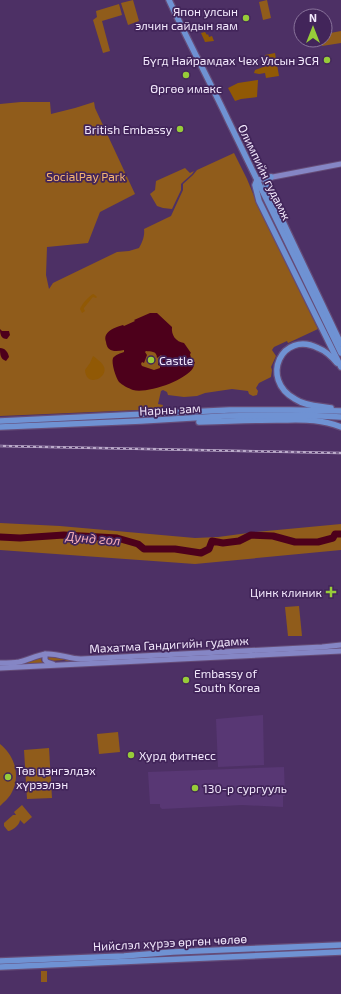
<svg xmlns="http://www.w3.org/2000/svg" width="341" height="994" font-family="'Exo 2',sans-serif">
<rect width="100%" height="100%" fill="#4d3065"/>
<g fill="#583774">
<path d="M263,715L264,765L218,767L216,719Z"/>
<path d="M284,767L285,796H283V807L242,805L162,809L160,807V804H150L148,772Z"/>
</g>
<g fill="#905c1b">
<path d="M133,0L139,21L128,25L121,3Z"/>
<path d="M267,0L271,18L263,20L259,2Z"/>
<path d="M119,4L122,15L102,21L110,51L103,53L93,20L97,17L96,11Z"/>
<path d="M341,31V43L322,46L321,40H325V34Z"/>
<path d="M21,102H50L51,114L75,108L94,102L95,108L135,194L100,212L88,243L47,247L46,275L49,289L53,283L57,281L117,252L129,251L139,248C142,243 145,236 144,229L171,216L183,190V184L193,175L197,170L234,153L247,179L256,201L318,329L288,343L287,341L274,347L272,350L276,356L271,367L272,370L271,377L259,383L256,388L258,391L257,395L253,396L249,394L248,391L232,389L205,393L197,396L184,397L168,395L167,392L163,390L161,391L158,404L163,405L162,409L0,416V104Z"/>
<path d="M185,168L190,173L194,171L192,174L183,182L181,184V190L172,209L163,208L157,206L150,194L155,190L156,181Z"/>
<path d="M0,523L60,526L195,538L218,537L256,532L341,524V550L195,564L0,550Z"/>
<path d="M299,606L302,636H288L285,607Z"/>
<path d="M49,656H56L75,661L130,658V659L70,662L64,660L50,661L47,658Z"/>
<path d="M42,657L41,660L43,663L11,665Z"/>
<path d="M118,732L120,752L99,754L97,734Z"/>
<path d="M0,744C14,755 21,775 12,792C10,797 4,802 0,806Z"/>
<path d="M49,748L52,798L27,799L24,750Z"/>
<path d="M22,805L32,817L24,824L20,820C20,824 13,831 8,831L4,826V823L13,815H16L14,812Z"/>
<path d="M284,950C248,952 212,955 175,957L173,956L175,954Z"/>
<rect x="41" y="971" width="6" height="11"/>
</g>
<g fill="#915905">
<path d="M205,32L207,35L208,34L209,37L212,36L214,41L205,42L201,33Z"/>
<path d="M275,53L279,76L266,78L265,73L259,74L254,73L255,70L266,66L265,55Z"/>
<path d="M258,80L257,97L241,99L235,101L228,88L238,83Z"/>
<path d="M93,294L95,295L97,297L96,298L93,297L92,298L84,308V309L85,311L82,313L80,309C82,304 88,297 93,294Z"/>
<path d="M93,356C96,358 101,362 103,365C111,377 86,389 85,370L90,363Z"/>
</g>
<g fill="#4d001b" fill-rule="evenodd">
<path d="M150,313H157L172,327C171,335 176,342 184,343L191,353L190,354L192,362H195C194,364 194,366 193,368C185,381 146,394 133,390C128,388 122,385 119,382C116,378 111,363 113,358C115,355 121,353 124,352V350C115,352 107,352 106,342C105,339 105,337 106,335C109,329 117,327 123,325L124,326L135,321L134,320ZM146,351C150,352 157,350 157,358L161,355L162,356V358L158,360V365L160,366V368L154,370L142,366L141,364L142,362L144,363L147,355L145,352Z"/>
<path d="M0,329L2,331H9L10,335L7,339C1,339 0,334 0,329Z"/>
<path d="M0,348C5,348 8,352 9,357L6,361C0,359 0,354 0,348Z"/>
</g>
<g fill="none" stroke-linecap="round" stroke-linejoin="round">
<path stroke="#4d001b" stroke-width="7" d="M0,537L20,538L64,535L117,538L138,544L144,549H175L201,553L209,549L212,541L223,543L239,541L251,535L273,536L295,542H318L333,538L335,534H341"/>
<defs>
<g id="secondary">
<path d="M257,180L341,164"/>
<path d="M45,654V660L47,662L53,664"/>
<path d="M0,663C6,663 13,663 19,662C28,660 37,655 46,654C58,653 69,659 81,659L322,647L341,645"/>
<path d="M0,668L341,651"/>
</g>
<g id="primary">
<path d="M169,0C188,41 209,80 228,120C266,198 303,276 341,353"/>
<path d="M271,177L266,182V186L341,344"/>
<path d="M257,180L255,185L259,201L341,367"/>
<path d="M331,408C319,406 305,406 295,399C259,379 282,330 318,348C326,351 332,357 337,363"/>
<path d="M0,421L229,410H290L341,411"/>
<path d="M199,422C225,421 251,420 277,420C301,420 318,418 341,427"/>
<path d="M0,427L141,421L224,416L302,415L341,417"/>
<path d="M0,961L124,956L173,952L341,945"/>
<path d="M0,967L341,952"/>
</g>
</defs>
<use href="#secondary" stroke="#654c78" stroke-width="7"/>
<use href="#primary" stroke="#654c78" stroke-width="8"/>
<use href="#secondary" stroke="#8586c5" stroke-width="5"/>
<use href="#primary" stroke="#6f92d3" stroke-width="5.5"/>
<defs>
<path id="rail" d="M0,446L341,453"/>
</defs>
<use href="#rail" stroke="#bbabca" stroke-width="2.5"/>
<use href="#rail" stroke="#42255a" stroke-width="1" stroke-dasharray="3" stroke-linecap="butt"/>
</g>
<g fill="#97cc39" stroke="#42255a" stroke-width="1.5">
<circle cx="246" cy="18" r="4"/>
<circle cx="327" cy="60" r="4"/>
<circle cx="186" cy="75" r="4"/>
<circle cx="180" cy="129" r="4"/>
<circle cx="151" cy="360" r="4"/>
<path d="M329 586h4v4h4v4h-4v4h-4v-4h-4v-4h4z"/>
<circle cx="186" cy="680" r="4"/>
<circle cx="131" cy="755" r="4"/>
<circle cx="8" cy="777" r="4"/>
<circle cx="195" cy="788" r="4"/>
</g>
<g text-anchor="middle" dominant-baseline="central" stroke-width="3.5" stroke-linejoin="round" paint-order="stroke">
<g font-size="12" fill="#f3e9fd" stroke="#42255a" text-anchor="start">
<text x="238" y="11" text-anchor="end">Япон улсын<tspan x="238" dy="14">элчин сайдын яам</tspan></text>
<text x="319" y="60" text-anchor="end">Бүгд Найрамдах Чех Улсын ЭСЯ</text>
<text x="186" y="88" text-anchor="middle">Өргөө имакс</text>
<text x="172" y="129" text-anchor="end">British Embassy</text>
<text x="159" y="360">Castle</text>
<text x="322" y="592" text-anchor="end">Цинк клиник</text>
<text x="194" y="673">Embassy of<tspan x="194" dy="14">South Korea</tspan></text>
<text x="139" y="755">Хурд фитнесс</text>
<text x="16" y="770">Төв цэнгэлдэх<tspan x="16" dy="14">хүрээлэн</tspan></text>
<text x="203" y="788">130-р сургууль</text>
</g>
<g font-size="12" fill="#f3e9fd" stroke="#42255a">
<text transform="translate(265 172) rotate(64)">Олимпийн гудамж</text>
<text transform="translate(170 409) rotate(-3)">Нарны зам</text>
<text transform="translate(169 644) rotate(-3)">Махатма Гандигийн гудамж</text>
<text transform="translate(170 942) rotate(-3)">Нийслэл хүрээ өргөн чөлөө</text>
</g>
<g font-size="12" fill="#f5b671" stroke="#42255a">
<text x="86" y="176">SocialPay Park</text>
</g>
<g font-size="13" font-style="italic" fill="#f4adb9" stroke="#42255a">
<text transform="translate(93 538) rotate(5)">Дунд гол</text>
</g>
</g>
<g transform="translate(313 28)"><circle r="19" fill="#42255a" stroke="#89739b"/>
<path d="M0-3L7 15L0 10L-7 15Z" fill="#97cc39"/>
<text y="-6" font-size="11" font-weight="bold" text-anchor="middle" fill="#f3e9fd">N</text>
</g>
</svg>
